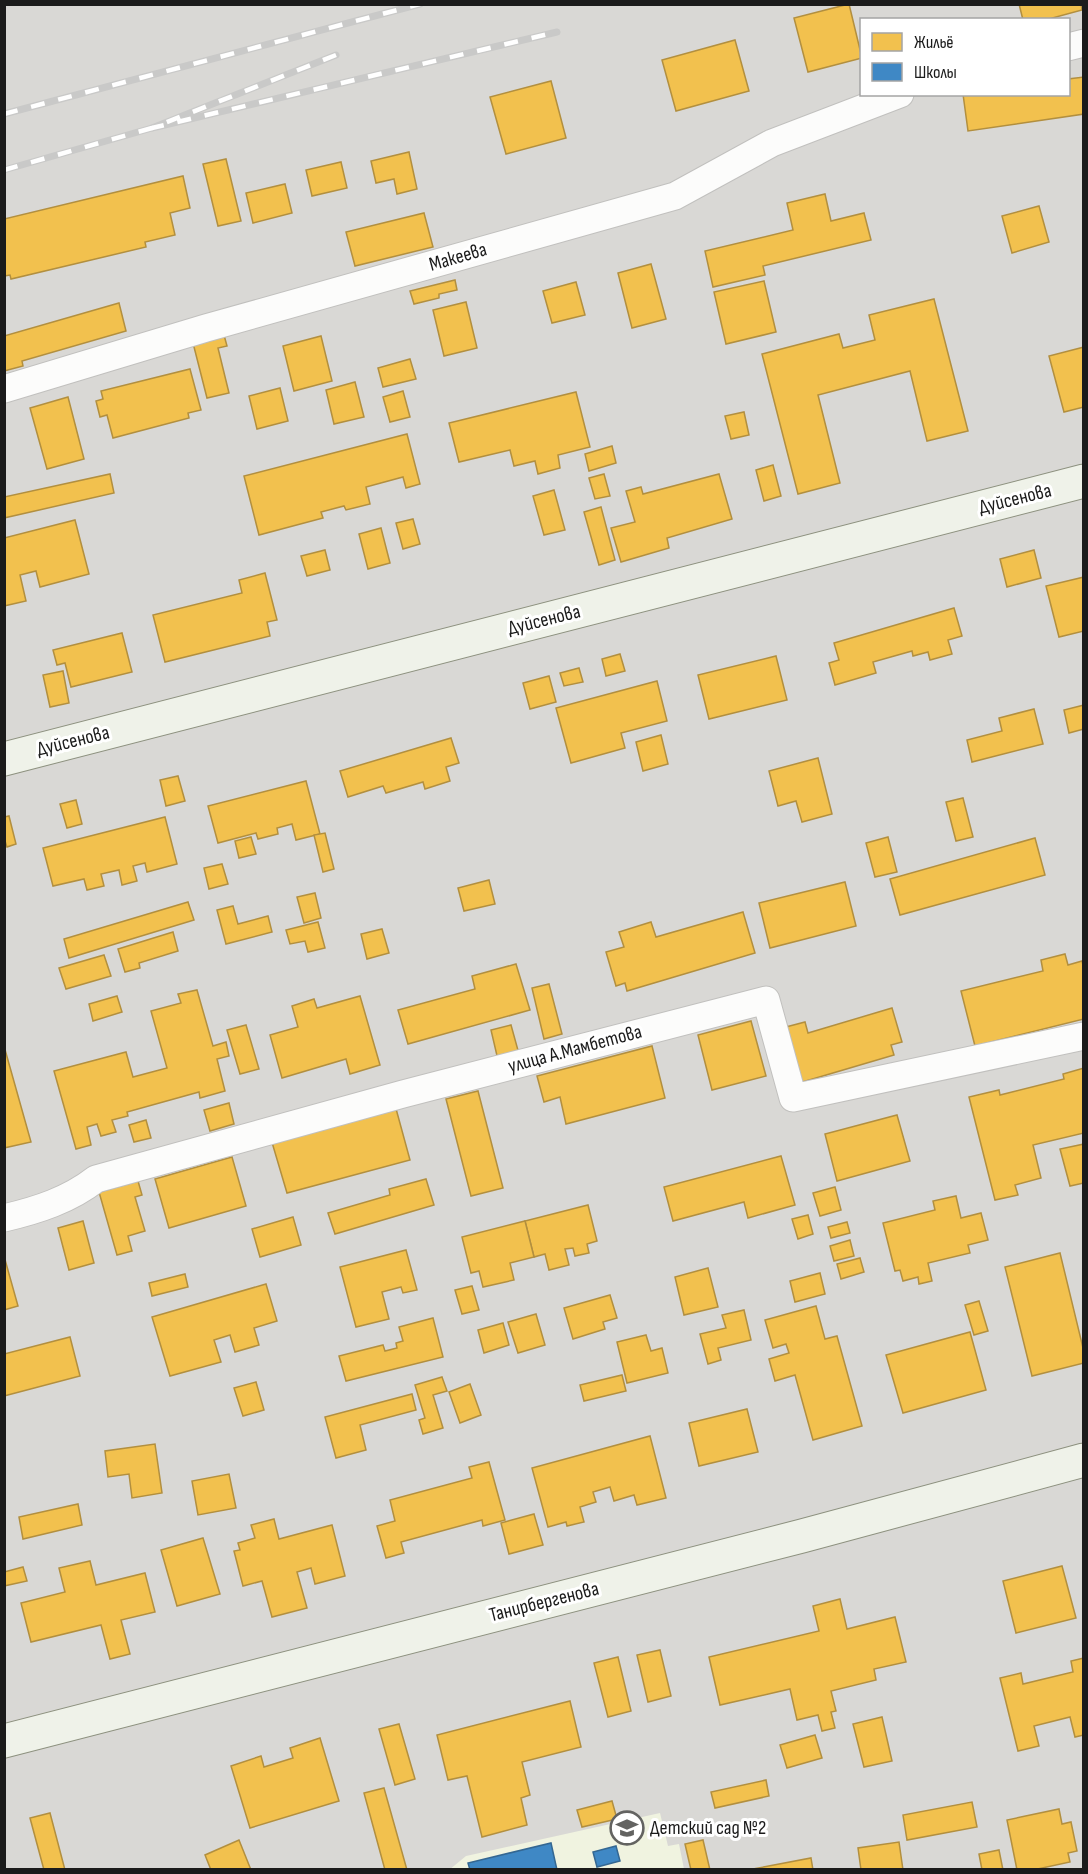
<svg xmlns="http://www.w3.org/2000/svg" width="1088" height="1874" font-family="'Sofia Sans Condensed',sans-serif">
<rect width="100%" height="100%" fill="#eae9e4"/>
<path fill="#d9d8d5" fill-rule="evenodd" d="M5,5H1083V1869H5ZM862,20H1068V94H862Z"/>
<path fill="#f0f3e0" d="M660,1813L668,1846L679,1844L684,1869L449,1870L466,1856Z"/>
<g fill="#f2c14e" stroke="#b28f3f" stroke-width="1.5">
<path d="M849,4L862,58L808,72L794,18Z"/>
<path d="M1019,4H1081L1082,10L1045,20H1023Z"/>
<path d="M735,40L749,91L676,111L662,60Z"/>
<path d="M1084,77V114L968,131L963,94H1068V79Z"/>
<path d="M551,81L566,138L506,154L490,97Z"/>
<path d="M409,152L417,189L397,194L394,179L376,183L371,161Z"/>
<path d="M226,159L241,221L218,226L203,164Z"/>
<path d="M341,162L347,188L312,196L306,170Z"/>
<path d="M183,176L190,208L170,213L175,235L145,242L146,247L11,279L10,275L4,276V219Z"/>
<path d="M285,184L292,213L253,223L246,193Z"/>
<path d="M825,194L831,221L864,213L871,240L763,266L765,275L713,287L705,251L793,230L787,203Z"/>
<path d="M1039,206L1049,242L1012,253L1002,216Z"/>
<path d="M424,213L433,247L355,266L346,232Z"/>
<path d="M651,264L666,319L632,328L618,273Z"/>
<path d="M455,280L457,290L439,294V298L414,304L410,291Z"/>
<path d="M764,281L776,332L726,344L714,292Z"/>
<path d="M576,282L585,315L552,323L543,291Z"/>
<path d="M934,299L968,431L927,441L910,371L818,395L840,483L798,494L762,354L839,334L843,348L875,340L869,315Z"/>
<path d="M466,302L477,348L444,356L433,310Z"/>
<path d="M119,303L126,331L22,361L23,366L4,371V336Z"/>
<path d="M224,335L227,346L218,348L229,393L207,398L193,343Z"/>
<path d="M321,336L332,381L294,391L283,346Z"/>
<path d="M1084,347V407L1064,412L1049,356Z"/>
<path d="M410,359L416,379L383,387L378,368Z"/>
<path d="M190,369L201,410L188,413L189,418L113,438L107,415L100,417L96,401L103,399L101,391Z"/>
<path d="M355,382L364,417L334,424L326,390Z"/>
<path d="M280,388L288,421L257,429L249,396Z"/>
<path d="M403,391L410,417L390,422L383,397Z"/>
<path d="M576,392L590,447L558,455L560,468L538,474L535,461L514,466L510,450L459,462L449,423Z"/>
<path d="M68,397L84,459L47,469L30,408Z"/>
<path d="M744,412L749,435L731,439L725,416Z"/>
<path d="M407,434L420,484L406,488L403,477L366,487L370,504L346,510L344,506L321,512L323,518L259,535L244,476Z"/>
<path d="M612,446L616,463L589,471L585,454Z"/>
<path d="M773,465L781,496L764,501L756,470Z"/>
<path d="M110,474L114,493L4,518V497Z"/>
<path d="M604,474L610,496L595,499L589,478Z"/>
<path d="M719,474L732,519L667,538L669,548L621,562L611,528L635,522L626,491L641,487L643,494Z"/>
<path d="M554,490L565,530L544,535L533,496Z"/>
<path d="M601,507L615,560L599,565L584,512Z"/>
<path d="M413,519L420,544L403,549L396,523Z"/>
<path d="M75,520L89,574L40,587L36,571L20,575L26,601L4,606V538Z"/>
<path d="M381,528L390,563L368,569L359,534Z"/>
<path d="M325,550L330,570L307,576L301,556Z"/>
<path d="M1034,550L1041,578L1007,587L1000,559Z"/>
<path d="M265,573L277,620L267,622L270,636L165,662L153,615L242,593L239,580Z"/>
<path d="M1084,577V631L1059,637L1046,586Z"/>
<path d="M954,608L962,636L948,640L952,654L930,660L928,652L913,656L912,651L873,662L876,673L835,685L829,663L839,660L834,643Z"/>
<path d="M122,633L132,672L71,687L65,663L57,665L53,650Z"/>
<path d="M620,654L625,671L606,676L602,659Z"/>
<path d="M776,656L787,700L709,719L698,675Z"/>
<path d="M579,668L583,682L564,686L560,673Z"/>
<path d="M63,671L69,703L50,707L43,675Z"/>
<path d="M549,676L556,702L530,709L523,683Z"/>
<path d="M657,681L667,721L621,733L625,748L571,763L556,708Z"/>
<path d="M1084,705V729L1069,733L1064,710Z"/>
<path d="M1034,709L1043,744L972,762L967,740L1002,731L999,718Z"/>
<path d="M661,735L668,764L643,771L636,742Z"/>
<path d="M451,738L459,763L446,767L450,781L425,789L423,782L386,793L383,786L348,797L340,771Z"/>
<path d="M818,758L832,814L802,822L796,801L778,806L769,771Z"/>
<path d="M178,776L185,801L166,806L160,780Z"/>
<path d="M306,781L320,834L296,840L292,824L277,828L278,834L258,839L256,833L218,843L208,806Z"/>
<path d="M963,798L973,837L956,841L946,802Z"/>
<path d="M76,800L82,824L67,828L60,804Z"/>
<path d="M9,816L16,844L7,847L4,838V817Z"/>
<path d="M165,817L177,864L147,872L145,863L133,866L137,881L122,885L119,870L101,874L104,886L87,890L84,879L53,886L43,848Z"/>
<path d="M325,833L334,869L323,872L314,835Z"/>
<path d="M251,837L256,854L239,858L235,841Z"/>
<path d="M888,837L897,872L875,877L866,843Z"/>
<path d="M1035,838L1045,875L900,915L890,879Z"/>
<path d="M222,864L228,884L209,889L204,868Z"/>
<path d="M489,880L495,904L464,911L458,888Z"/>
<path d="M845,882L856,926L770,948L759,903Z"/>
<path d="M315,893L321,918L304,923L297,897Z"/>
<path d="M188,902L194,920L69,958L64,939Z"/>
<path d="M233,906L238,924L268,916L272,932L226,944L217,910Z"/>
<path d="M743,912L755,953L627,991L625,983L616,986L606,952L624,947L619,932L651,922L656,937Z"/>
<path d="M318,922L325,948L308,952L305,941L290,944L286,930Z"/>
<path d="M382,929L389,953L367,959L361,934Z"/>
<path d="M173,932L178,951L139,963L140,968L125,972L118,949Z"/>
<path d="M1065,954L1068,965L1082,961L1084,969V1019L975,1046L961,991L1043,971L1041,960Z"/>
<path d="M104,955L111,976L66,989L59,968Z"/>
<path d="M516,964L530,1010L408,1044L398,1010L475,989L472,976Z"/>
<path d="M549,984L562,1034L544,1039L532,988Z"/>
<path d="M197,990L213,1046L226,1042L229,1056L217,1059L225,1091L200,1098L199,1092L127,1112L128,1116L112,1120L116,1132L101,1136L97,1124L87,1127L91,1145L76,1149L54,1071L126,1052L133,1077L167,1068L151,1011L181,1003L178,994Z"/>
<path d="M117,996L122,1012L93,1021L89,1004Z"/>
<path d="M360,996L380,1065L350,1074L346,1059L282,1078L270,1035L298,1027L292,1006L314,999L317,1008Z"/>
<path d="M892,1008L902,1042L891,1045L894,1055L799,1083L782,1028L805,1022L808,1033Z"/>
<path d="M751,1021L766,1076L712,1090L698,1035Z"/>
<path d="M246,1025L259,1069L240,1074L227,1030Z"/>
<path d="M511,1025L519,1054L498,1060L491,1030Z"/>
<path d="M4,1046L31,1142L4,1148Z"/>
<path d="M652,1046L665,1098L566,1124L560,1097L544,1102L537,1076Z"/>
<path d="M1084,1068V1133L1033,1145L1041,1178L1015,1185L1018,1195L995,1200L969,1097L999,1090L1000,1095L1064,1079L1063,1074Z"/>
<path d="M478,1091L503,1188L471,1196L446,1099Z"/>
<path d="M229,1103L234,1124L210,1131L204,1110Z"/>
<path d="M395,1105L410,1160L287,1193L271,1139Z"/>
<path d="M897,1115L910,1161L837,1181L825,1134Z"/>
<path d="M146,1120L151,1138L134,1142L129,1125Z"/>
<path d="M1084,1144V1183L1070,1186L1060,1149Z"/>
<path d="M781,1156L795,1205L748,1218L744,1202L673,1221L664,1187Z"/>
<path d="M232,1157L246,1206L169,1228L155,1179Z"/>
<path d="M426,1179L434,1205L335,1234L328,1213L390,1195L389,1189Z"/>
<path d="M138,1181L142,1195L135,1197L145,1231L128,1236L132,1251L117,1255L99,1192Z"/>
<path d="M835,1187L841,1210L820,1216L813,1193Z"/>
<path d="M956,1196L961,1218L981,1213L988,1240L968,1245L970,1253L928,1263L932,1281L919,1284L918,1277L903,1281L900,1270L895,1271L883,1223L935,1210L933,1201Z"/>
<path d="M588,1205L597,1241L587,1244L589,1253L575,1256L573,1248L565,1249L569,1265L549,1270L545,1254L534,1257L525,1221Z"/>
<path d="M808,1215L813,1234L798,1239L792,1219Z"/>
<path d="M293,1217L301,1245L260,1257L252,1229Z"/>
<path d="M83,1221L94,1263L69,1270L58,1228Z"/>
<path d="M525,1221L534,1257L510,1263L514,1280L483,1287L479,1271L471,1273L462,1237Z"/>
<path d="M847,1222L850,1233L831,1238L828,1227Z"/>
<path d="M850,1240L854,1256L834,1261L830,1246Z"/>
<path d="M406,1250L417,1290L403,1293L401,1287L382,1292L389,1319L356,1327L340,1267Z"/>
<path d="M1060,1253L1084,1352V1363L1032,1376L1005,1267Z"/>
<path d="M4,1256L18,1306L4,1310Z"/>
<path d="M860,1258L864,1272L841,1279L837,1264Z"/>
<path d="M708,1268L718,1307L684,1315L675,1277Z"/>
<path d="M820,1273L825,1294L795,1302L790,1281Z"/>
<path d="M185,1274L188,1287L152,1296L149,1283Z"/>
<path d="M266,1284L277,1321L254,1328L259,1345L235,1352L230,1335L214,1340L221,1362L170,1376L152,1317Z"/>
<path d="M472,1286L479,1310L462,1314L455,1290Z"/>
<path d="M610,1295L617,1318L603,1322L605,1329L573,1339L564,1308Z"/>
<path d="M979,1301L988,1331L974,1335L965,1305Z"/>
<path d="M816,1306L825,1339L837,1336L862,1426L813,1440L795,1375L775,1381L769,1359L789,1353L786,1344L773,1348L765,1320Z"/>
<path d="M744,1310L751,1340L718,1348L721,1360L708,1364L700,1334L726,1328L722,1315Z"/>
<path d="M536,1314L545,1345L518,1353L508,1322Z"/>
<path d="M433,1318L443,1357L346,1381L339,1356L383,1345L385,1351L397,1348L396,1343L403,1341L399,1327Z"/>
<path d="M503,1323L509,1345L484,1353L478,1330Z"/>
<path d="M970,1332L986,1390L903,1413L886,1355Z"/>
<path d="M646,1335L651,1351L662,1348L668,1373L627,1383L617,1342Z"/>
<path d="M70,1337L80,1376L4,1396V1354Z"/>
<path d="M622,1375L626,1391L584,1401L580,1385Z"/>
<path d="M442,1377L447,1391L433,1395L443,1428L423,1434L419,1420L425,1418L415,1385Z"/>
<path d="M256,1382L264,1410L243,1416L234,1388Z"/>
<path d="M470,1384L481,1415L460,1423L449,1392Z"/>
<path d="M412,1394L416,1410L360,1425L366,1450L336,1458L325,1417Z"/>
<path d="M747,1409L758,1452L699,1466L689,1423Z"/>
<path d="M650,1436L666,1498L637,1505L634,1495L614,1501L610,1487L593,1492L596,1502L580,1507L584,1522L567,1526L566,1522L548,1527L532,1468Z"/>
<path d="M155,1444L162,1493L132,1498L129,1474L108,1477L105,1451Z"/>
<path d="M489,1462L505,1520L483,1526L482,1520L401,1542L404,1553L386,1558L377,1526L395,1521L390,1500L472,1478L469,1467Z"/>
<path d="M229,1474L236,1508L198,1515L192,1481Z"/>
<path d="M78,1504L82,1525L23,1539L19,1517Z"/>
<path d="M534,1514L543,1545L509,1554L501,1523Z"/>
<path d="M274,1519L279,1539L332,1525L345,1576L315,1584L311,1568L297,1572L307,1608L272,1617L262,1581L243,1586L234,1551L240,1550L238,1543L255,1538L251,1525Z"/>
<path d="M203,1538L220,1594L177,1606L161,1550Z"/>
<path d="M90,1561L96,1585L145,1573L155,1612L121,1620L130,1654L110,1659L101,1625L31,1642L21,1603L65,1592L59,1568Z"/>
<path d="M1062,1566L1076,1618L1016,1633L1003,1581Z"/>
<path d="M23,1567L27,1581L4,1586V1572Z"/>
<path d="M840,1599L847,1629L895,1617L906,1662L874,1669L876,1680L831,1691L836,1711L831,1712L835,1728L822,1731L818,1715L797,1720L790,1689L720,1705L709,1657L819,1631L813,1606Z"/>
<path d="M660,1650L671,1696L648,1702L637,1655Z"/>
<path d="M618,1657L631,1711L608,1717L594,1663Z"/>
<path d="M1084,1658V1735L1075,1737L1070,1717L1034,1726L1039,1746L1018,1751L1000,1678L1021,1673L1023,1684L1073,1672L1071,1661Z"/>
<path d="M570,1701L581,1747L522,1762L530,1795L521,1798L527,1825L482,1837L467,1776L448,1780L437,1735Z"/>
<path d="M882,1717L892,1761L864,1767L853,1724Z"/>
<path d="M399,1724L415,1779L395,1785L379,1729Z"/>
<path d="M815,1735L822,1758L787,1768L780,1745Z"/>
<path d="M320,1738L339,1801L250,1828L231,1766L261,1756L264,1767L293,1758L290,1748Z"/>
<path d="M766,1780L769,1796L715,1808L711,1792Z"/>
<path d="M384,1788L407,1870H385L364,1793Z"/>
<path d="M612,1801L617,1819L582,1827L577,1810Z"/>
<path d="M972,1802L977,1827L907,1840L903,1815Z"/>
<path d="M1059,1809L1062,1824L1071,1822L1077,1851L1068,1853L1070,1862L1033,1870H1017L1007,1820Z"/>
<path d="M50,1813L65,1870H44L30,1818Z"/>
<path d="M239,1840L251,1870H211L205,1855Z"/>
<path d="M703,1840L710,1870H691L685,1844Z"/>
<path d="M899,1842L903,1870H861L858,1848Z"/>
<path d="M999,1850L1003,1870H982L979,1854Z"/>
<path d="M811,1858L813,1870L753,1869Z"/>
</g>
<g fill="#3f88c5" stroke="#346792" stroke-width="1.5">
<path d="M551,1843L557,1870H470L468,1863Z"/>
<path d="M616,1846L620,1861L597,1867L593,1852Z"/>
</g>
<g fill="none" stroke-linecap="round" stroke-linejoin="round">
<defs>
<g id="street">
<path d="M1068,47L1084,43"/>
<path d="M4,389L206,328L675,196L772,143L900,94"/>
<path d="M4,1218C38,1210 69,1200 96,1179L403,1094L766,1000L793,1098L1084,1036"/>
</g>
<g id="secondary">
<path d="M4,759L1084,481"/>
<path d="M4,1741L802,1536L1084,1460"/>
</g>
</defs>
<use href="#street" stroke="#c1c0be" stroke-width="29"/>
<use href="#secondary" stroke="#8d917f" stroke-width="35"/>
<use href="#street" stroke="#fcfcfb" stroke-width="27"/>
<use href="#secondary" stroke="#eff2e9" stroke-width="33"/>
<defs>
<g id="rail">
<path d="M336,55L152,128L557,32"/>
<path d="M4,114L420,4"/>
<path d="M4,170L152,128"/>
</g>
</defs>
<use href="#rail" stroke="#c9c9c8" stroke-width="7"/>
<use href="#rail" stroke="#fff" stroke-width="4.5" stroke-dasharray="14" stroke-linecap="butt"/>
</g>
<defs>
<symbol id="school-ring" viewBox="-11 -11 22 22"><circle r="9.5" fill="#fff" stroke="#636361" stroke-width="1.5"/><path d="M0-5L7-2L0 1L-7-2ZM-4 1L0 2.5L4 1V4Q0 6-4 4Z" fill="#636361"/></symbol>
</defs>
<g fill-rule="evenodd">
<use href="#school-ring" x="608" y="1809" width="38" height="38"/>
</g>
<g text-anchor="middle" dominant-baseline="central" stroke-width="6" stroke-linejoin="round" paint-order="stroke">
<g font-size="20" fill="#1b1b1b" stroke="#fff">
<text transform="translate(458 257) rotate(-16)">Макеева</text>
<text transform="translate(1015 499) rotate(-14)">Дуйсенова</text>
<text transform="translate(544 620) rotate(-14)">Дуйсенова</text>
<text transform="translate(73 741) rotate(-14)">Дуйсенова</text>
<text transform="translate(575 1049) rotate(-15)">улица А.Мамбетова</text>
<text transform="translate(544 1602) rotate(-14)">Танирбергенова</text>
</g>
<g font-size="20" fill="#1b1b1b" stroke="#fff" text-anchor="start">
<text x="650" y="1828">Детский сад №2</text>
</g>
</g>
<rect width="1088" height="1874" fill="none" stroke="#1b1b1b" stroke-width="12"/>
<rect x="860" y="18" width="210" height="78" fill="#ffffff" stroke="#a4a4a4" stroke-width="1.5"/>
<rect x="872" y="33" width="30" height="18" fill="#f2c14e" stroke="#a4a4a4" stroke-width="1.5"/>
<text x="914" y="48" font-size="18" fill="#1b1b1b">Жильё</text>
<rect x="872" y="63" width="30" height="18" fill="#3f88c5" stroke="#a4a4a4" stroke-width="1.5"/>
<text x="914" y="78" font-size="18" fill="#1b1b1b">Школы</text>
</svg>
